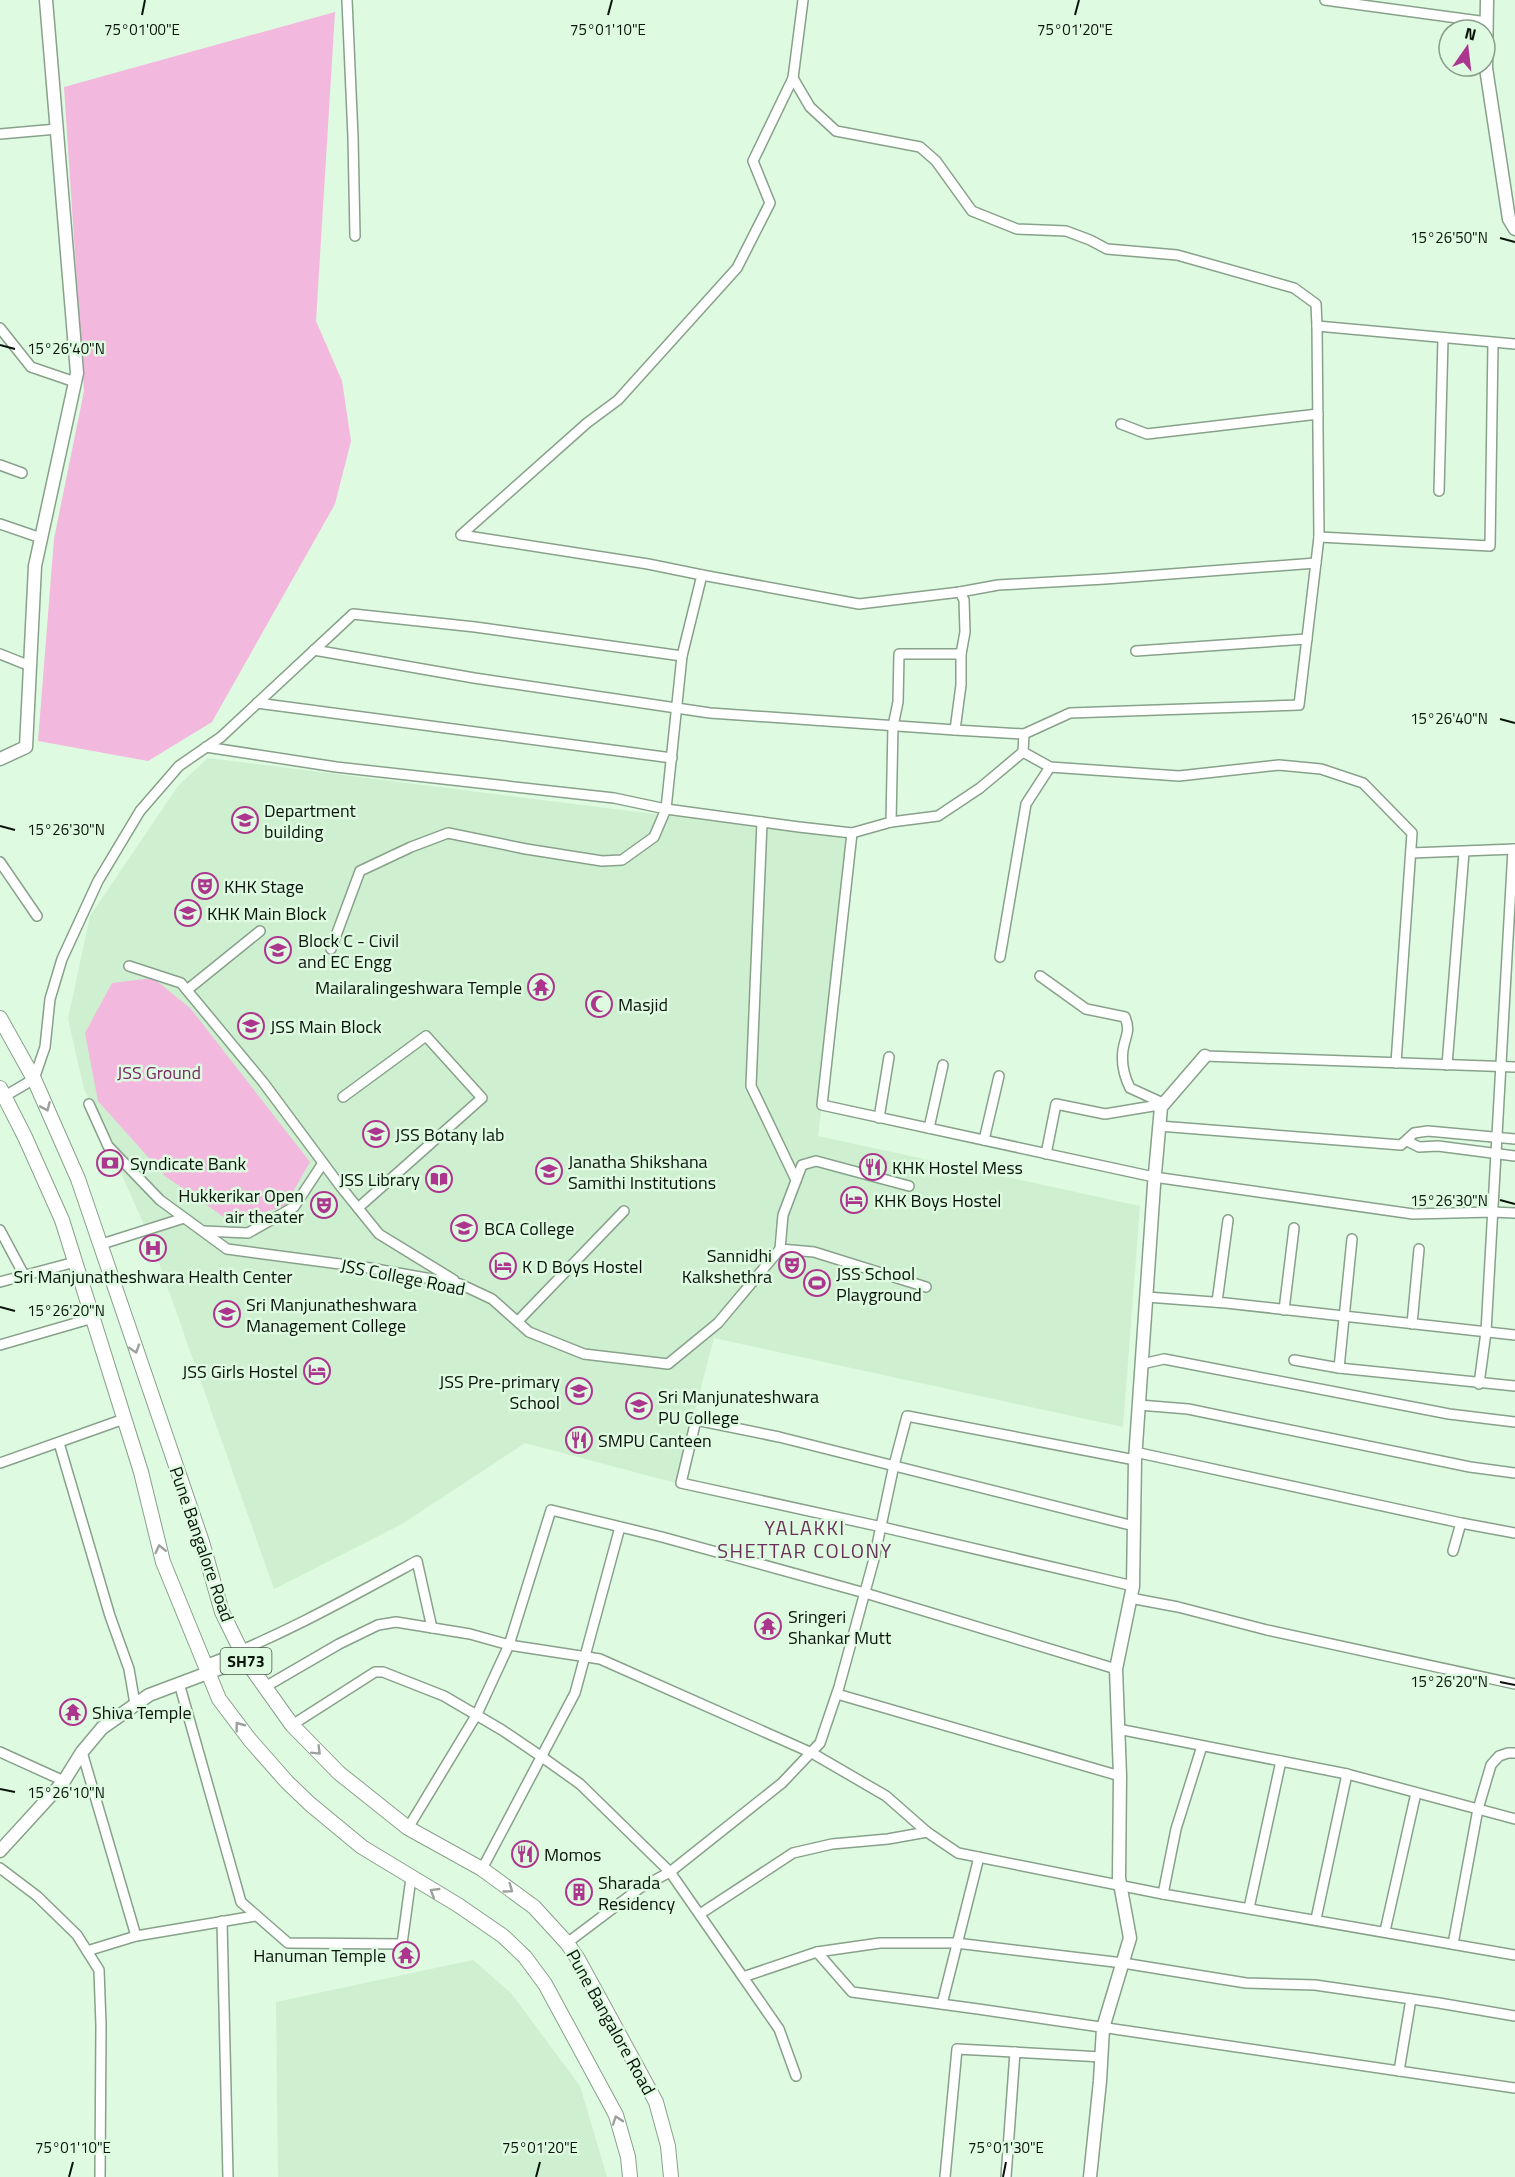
<svg xmlns="http://www.w3.org/2000/svg" width="1515" height="2177" font-family="'Titillium Web',sans-serif">
<rect width="100%" height="100%" fill="#defae0"/>
<g fill="#ceefd0">
<path d="M208,758L853,839L818,1136L1140,1206L1123,1427L714,1338L676,1483L525,1443L402,1524L274,1589L152,1243L84,1089L68,1019L90,916L178,786Z"/>
<path d="M473,1960L511,1993L580,2086L607,2177H278L276,2002Z"/>
</g>
<g fill="#f3b8de">
<path d="M335,12L316,321L342,381L351,441L335,504L212,722L148,761L38,741L54,539L84,391L64,87Z"/>
<path d="M153,978L191,1009L310,1162L285,1206L231,1222L165,1176L98,1101L85,1033L112,983Z"/>
</g>
<g fill="none" stroke-linecap="round" stroke-linejoin="round">
<defs>
<g id="street">
<path d="M347,0L353,137L355,236"/>
<path d="M1325,0L1487,22"/>
<path d="M793,78L810,107L836,131L920,147L936,161L972,211L1017,229L1066,231L1090,240L1107,249L1177,255L1294,288L1316,304L1317,326"/>
<path d="M0,134L57,129"/>
<path d="M0,328L31,367L75,382"/>
<path d="M1121,424L1147,434L1318,414"/>
<path d="M0,465L22,473"/>
<path d="M1439,491L1443,339"/>
<path d="M0,524L41,538"/>
<path d="M1319,537L1490,546L1493,343"/>
<path d="M702,575L859,604L960,592L964,600L965,632L961,654V685L955,730"/>
<path d="M960,592L998,585L1105,579L1316,563"/>
<path d="M314,650L474,678L710,713L955,730L1024,734L1070,713L1299,705L1319,537L1317,326L1515,344"/>
<path d="M1136,651L1307,639"/>
<path d="M0,654L30,666"/>
<path d="M682,656L702,575L648,564L461,535L587,423L618,400L737,268L770,203L753,161L793,78L803,0"/>
<path d="M257,703L672,758"/>
<path d="M1024,734L1023,752L1050,767L1179,776L1279,765L1321,769L1363,783L1412,833L1396,1063"/>
<path d="M206,747L336,767L614,798L666,809L799,827L852,833L891,822L893,726L898,702L899,654H961"/>
<path d="M762,822L751,1086L796,1180"/>
<path d="M891,822L938,816L980,788L1023,752"/>
<path d="M852,833L822,1105L1154,1177L1413,1214L1492,1212L1515,1213"/>
<path d="M1411,853L1515,849"/>
<path d="M0,862L37,916"/>
<path d="M1000,957L1026,804L1050,767"/>
<path d="M129,966L181,983L263,1082L341,1187L379,1234L454,1280"/>
<path d="M1040,976L1086,1009L1125,1017C1131,1032 1125,1036 1123,1050C1121,1064 1124,1076 1130,1088L1165,1104"/>
<path d="M187,990L260,931"/>
<path d="M1205,1056L1515,1067"/>
<path d="M1447,1065L1464,852"/>
<path d="M5,1096L34,1079L45,1047L50,999L62,959L98,881L140,811L179,766L221,737L353,614L475,627L682,656L666,809L654,837L622,860L602,861L526,849L448,833L411,847L360,871L331,949"/>
<path d="M343,1097L426,1036L482,1098L358,1208"/>
<path d="M89,1104L108,1146L160,1200L227,1249L370,1268L460,1284L492,1299L529,1332L584,1354L668,1364L718,1323L780,1249L814,1252L926,1287"/>
<path d="M879,1118L889,1057"/>
<path d="M1159,1126L1401,1145L1414,1133L1428,1131L1515,1139"/>
<path d="M929,1128L943,1065"/>
<path d="M984,1140L999,1076"/>
<path d="M1407,1141L1419,1147L1438,1146L1515,1156"/>
<path d="M1046,1154L1056,1104L1105,1114L1165,1104"/>
<path d="M0,1230L24,1275"/>
<path d="M203,1231L248,1233L294,1207L323,1163"/>
<path d="M102,1244L184,1218"/>
<path d="M780,1249L783,1215L802,1165L816,1161L909,1186"/>
<path d="M0,1282L75,1262"/>
<path d="M1147,1297L1226,1303L1515,1335"/>
<path d="M1217,1302L1228,1220"/>
<path d="M1284,1310L1294,1228"/>
<path d="M518,1321L624,1211"/>
<path d="M1412,1324L1419,1249"/>
<path d="M0,1345L93,1318"/>
<path d="M1294,1360L1339,1368L1515,1386"/>
<path d="M1142,1364L1164,1359L1449,1414L1515,1422"/>
<path d="M1339,1368L1352,1239"/>
<path d="M1479,1384L1486,1332L1513,849"/>
<path d="M1139,1405L1188,1409L1470,1467L1515,1473"/>
<path d="M59,1443L110,1616L129,1669L135,1704"/>
<path d="M1135,1452L1461,1523L1515,1533"/>
<path d="M0,1463L124,1419"/>
<path d="M1453,1551L1461,1523"/>
<path d="M1133,1586L882,1527L681,1483L696,1420L779,1437L1134,1526"/>
<path d="M1130,1598L1178,1607L1267,1630L1515,1684"/>
<path d="M205,1665C279,1637 347,1599 417,1561L432,1628"/>
<path d="M179,1683L241,1902L288,1943L402,1944L411,1878"/>
<path d="M265,1687L339,1644L378,1625L396,1622L470,1634L509,1645L600,1659L812,1753L886,1796L927,1832L958,1853L1163,1894L1515,1955"/>
<path d="M837,1694L1120,1776"/>
<path d="M292,1725L375,1672H383L444,1696L502,1730L542,1757L580,1784L670,1872L779,2029L796,2076"/>
<path d="M1118,1729L1347,1774L1515,1819"/>
<path d="M0,1752L64,1781"/>
<path d="M82,1752L136,1936"/>
<path d="M408,1828L477,1714L509,1645L551,1510L662,1537L865,1593L1116,1669"/>
<path d="M0,1868L37,1896L77,1935L99,1970L101,2025L100,2177"/>
<path d="M482,1869L575,1693L620,1527"/>
<path d="M1163,1894L1176,1829L1202,1746"/>
<path d="M1249,1908L1281,1761"/>
<path d="M700,1914L793,1853L832,1844L888,1839L927,1832"/>
<path d="M1316,1919L1347,1774"/>
<path d="M222,1921L228,2177"/>
<path d="M1385,1931L1416,1793"/>
<path d="M567,1943L640,1888L670,1872L782,1783L820,1743L839,1687L874,1559L894,1465L907,1416L1135,1460"/>
<path d="M1453,1944L1478,1809L1491,1765L1499,1756L1508,1753H1515"/>
<path d="M87,1951L136,1936L255,1916"/>
<path d="M817,1952L852,1992L978,2009L1515,2088"/>
<path d="M743,1977L817,1952L880,1943H956L1123,1963L1246,1983L1315,1985L1439,2003L1515,2016"/>
<path d="M942,2004L979,1857"/>
<path d="M1399,2071L1411,1999"/>
<path d="M945,2177L957,2049L1102,2057"/>
<path d="M1006,2177L1015,2052"/>
</g>
<g id="secondary">
<path d="M1487,0L1486,68L1509,219L1515,229"/>
<path d="M0,759L26,747L35,566L77,373L46,0"/>
<path d="M0,1851L64,1781L82,1752L102,1728L149,1695L245,1659"/>
<path d="M1090,2177L1100,2081L1103,2028L1130,1938L1119,1878L1120,1776L1116,1669L1133,1586L1135,1460L1154,1185L1161,1107L1205,1056"/>
</g>
<g id="primary">
<path d="M0,1018L34,1079L78,1179L202,1542L222,1612L245,1659L292,1725L339,1773L408,1828L482,1869L534,1907L567,1943L578,1959L656,2102L668,2146L671,2177"/>
<path d="M0,1088L25,1137L62,1220L141,1472L163,1562L219,1699L250,1740L287,1782L310,1804L362,1847L458,1905L503,1936L525,1957L545,1984L616,2115L628,2157L630,2177"/>
</g>
</defs>
<use href="#street" stroke="#88a18a" stroke-width="12"/>
<use href="#secondary" stroke="#88a18a" stroke-width="15"/>
<use href="#primary" stroke="#88a18a" stroke-width="16"/>
<use href="#street" stroke="#fff" stroke-width="9"/>
<use href="#secondary" stroke="#fff" stroke-width="12"/>
<use href="#primary" stroke="#fff" stroke-width="14"/>
</g>
<defs><path id="oneway-chevron" d="M-2-3.5L2.5 0L-2 3.5" fill="none" stroke-width="1.6" stroke-linecap="round" stroke-linejoin="round" transform="scale(1.5)"/></defs>
<g stroke="#9da19d">
<use href="#oneway-chevron" transform="translate(46 1107) rotate(66)"/>
<use href="#oneway-chevron" transform="translate(135 1349) rotate(72)"/>
<use href="#oneway-chevron" transform="translate(160 1549) rotate(-103)"/>
<use href="#oneway-chevron" transform="translate(239 1726) rotate(-127)"/>
<use href="#oneway-chevron" transform="translate(317 1751) rotate(45)"/>
<use href="#oneway-chevron" transform="translate(509 1889) rotate(36)"/>
<use href="#oneway-chevron" transform="translate(434 1892) rotate(-149)"/>
<use href="#oneway-chevron" transform="translate(617 2120) rotate(-109)"/>
</g>
<path fill="none" stroke="#0a140b" stroke-width="2" d="M142,15L145,0M608,15L612,0M1075,15L1079,0M1500,238L1515,242M0,345L15,349M1500,719L1515,723M0,826L15,830M1500,1200L1515,1204M0,1307L15,1311M1500,1682L1515,1685M0,1789L15,1792M69,2177L73,2162M536,2177L540,2162M1003,2177L1006,2162"/>
<defs>
<symbol id="university-ring" viewBox="-11 -11 22 22"><circle r="9.5" fill="#defae0" stroke="#ac368d" stroke-width="1.5"/><path d="M0-5L7-2L0 1L-7-2ZM-4 1L0 2.5L4 1V4Q0 6-4 4Z" fill="#ac368d"/></symbol>
<symbol id="theatre-ring" viewBox="-11 -11 22 22"><circle r="9.5" fill="#defae0" stroke="#ac368d" stroke-width="1.5"/><path d="M-5-5.5Q0-4 5-5.5V0Q5 5 0 6Q-5 5-5 0ZM-3.3-2.5H-1v1.5H-3.3ZM1-2.5H3.3v1.5H1ZM-2.8 1Q0 5.5 2.8 1Z" fill="#ac368d"/></symbol>
<symbol id="temple-ring" viewBox="-11 -11 22 22"><circle r="9.5" fill="#defae0" stroke="#ac368d" stroke-width="1.5"/><path d="M0-6L5-2H3V0L6.5 2.5H4V6H1.5V3h-3V6H-4V2.5H-6.5L-3 0V-2H-5Z" fill="#ac368d"/></symbol>
<symbol id="mosque-ring" viewBox="-11 -11 22 22"><circle r="9.5" fill="#defae0" stroke="#ac368d" stroke-width="1.5"/><path d="M3.5-4.9A6 6 0 1 0 3.5 4.9A5 5 0 1 1 3.5-4.9Z" fill="#ac368d"/></symbol>
<symbol id="bank-ring" viewBox="-11 -11 22 22"><circle r="9.5" fill="#defae0" stroke="#ac368d" stroke-width="1.5"/><path d="M-6-4H6V4H-6ZM0-2.3a2.3 2.3 0 1 0 0 4.6a2.3 2.3 0 1 0 0-4.6Z" fill="#ac368d"/></symbol>
<symbol id="restaurant-ring" viewBox="-11 -11 22 22"><circle r="9.5" fill="#defae0" stroke="#ac368d" stroke-width="1.5"/><path d="M-5-6h1v4h1v-4h1v4h1v-4h1v5L-1.5 .5V6h-2V.5L-5-1ZM5-6V6H3V1.5H1.5Q1.5-4 5-6Z" fill="#ac368d"/></symbol>
<symbol id="library-ring" viewBox="-11 -11 22 22"><circle r="9.5" fill="#defae0" stroke="#ac368d" stroke-width="1.5"/><path d="M-6-4Q-3-5.5-.7-3.5V5Q-3 3-6 4ZM6-4Q3-5.5 .7-3.5V5Q3 3 6 4Z" fill="#ac368d"/></symbol>
<symbol id="hotel-ring" viewBox="-11 -11 22 22"><circle r="9.5" fill="#defae0" stroke="#ac368d" stroke-width="1.5"/><path d="M-6-4.5h1.5V1H6V5H4.5V3h-9V5H-6ZM-4 0a1.8 1.8 0 1 1 3.6 0ZM.5 0V-2.5h3Q6-2.5 6 0Z" fill="#ac368d"/></symbol>
<symbol id="hospital-ring" viewBox="-11 -11 22 22"><circle r="9.5" fill="#defae0" stroke="#ac368d" stroke-width="1.5"/><path d="M-5-5h3v3.5h4V-5h3V5h-3V1.5h-4V5h-3Z" fill="#ac368d"/></symbol>
<symbol id="stadium-ring" viewBox="-11 -11 22 22"><circle r="9.5" fill="#defae0" stroke="#ac368d" stroke-width="1.5"/><path d="M0-5a6.5 5 0 1 0 0 10a6.5 5 0 1 0 0-10ZM-3.5-1.8h7v3.6h-7Z" fill="#ac368d"/></symbol>
<symbol id="school-ring" viewBox="-11 -11 22 22"><circle r="9.5" fill="#defae0" stroke="#ac368d" stroke-width="1.5"/><path d="M0-5L7-2L0 1L-7-2ZM-4 1L0 2.5L4 1V4Q0 6-4 4Z" fill="#ac368d"/></symbol>
<symbol id="building-ring" viewBox="-11 -11 22 22"><circle r="9.5" fill="#defae0" stroke="#ac368d" stroke-width="1.5"/><path d="M-4-6H4V6H1V3H-1V6H-4ZM-2.5-4.3h1.7v1.8h-1.7ZM.8-4.3h1.7v1.8H.8ZM-2.5-1h1.7V.8h-1.7ZM.8-1h1.7V.8H.8Z" fill="#ac368d"/></symbol>
</defs>
<g fill-rule="evenodd">
<use href="#university-ring" x="230" y="805" width="30" height="30"/>
<use href="#theatre-ring" x="190" y="871" width="30" height="30"/>
<use href="#university-ring" x="173" y="898" width="30" height="30"/>
<use href="#university-ring" x="263" y="935" width="30" height="30"/>
<use href="#temple-ring" x="526" y="972" width="30" height="30"/>
<use href="#mosque-ring" x="584" y="989" width="30" height="30"/>
<use href="#university-ring" x="236" y="1011" width="30" height="30"/>
<use href="#university-ring" x="361" y="1119" width="30" height="30"/>
<use href="#bank-ring" x="95" y="1148" width="30" height="30"/>
<use href="#restaurant-ring" x="858" y="1152" width="30" height="30"/>
<use href="#university-ring" x="534" y="1156" width="30" height="30"/>
<use href="#library-ring" x="424" y="1164" width="30" height="30"/>
<use href="#hotel-ring" x="839" y="1185" width="30" height="30"/>
<use href="#theatre-ring" x="309" y="1190" width="30" height="30"/>
<use href="#university-ring" x="449" y="1213" width="30" height="30"/>
<use href="#hospital-ring" x="138" y="1233" width="30" height="30"/>
<use href="#theatre-ring" x="777" y="1250" width="30" height="30"/>
<use href="#hotel-ring" x="488" y="1251" width="30" height="30"/>
<use href="#stadium-ring" x="802" y="1268" width="30" height="30"/>
<use href="#university-ring" x="212" y="1299" width="30" height="30"/>
<use href="#hotel-ring" x="302" y="1356" width="30" height="30"/>
<use href="#school-ring" x="564" y="1376" width="30" height="30"/>
<use href="#university-ring" x="624" y="1391" width="30" height="30"/>
<use href="#restaurant-ring" x="564" y="1425" width="30" height="30"/>
<use href="#temple-ring" x="753" y="1611" width="30" height="30"/>
<use href="#temple-ring" x="58" y="1697" width="30" height="30"/>
<use href="#restaurant-ring" x="510" y="1839" width="30" height="30"/>
<use href="#building-ring" x="564" y="1877" width="30" height="30"/>
<use href="#temple-ring" x="391" y="1940" width="30" height="30"/>
</g>
<g text-anchor="middle" dominant-baseline="central" stroke-width="5" stroke-linejoin="round" paint-order="stroke">
<rect fill="#defae0" stroke="#4a594b" stroke-width="1.5" x="220.5" y="1648" width="51" height="26" rx="4.5"/>
<g font-size="16" font-weight="bold" fill="#0a140b">
<text x="246" y="1661">SH73</text>
</g>
<g font-size="18" fill="#0a140b" stroke="#defae0" text-anchor="start">
<text x="264" y="810">Department<tspan x="264" dy="21">building</tspan></text>
<text x="224" y="886">KHK Stage</text>
<text x="207" y="913">KHK Main Block</text>
<text x="298" y="940">Block C - Civil<tspan x="298" dy="21">and EC Engg</tspan></text>
<text x="522" y="987" text-anchor="end">Mailaralingeshwara Temple</text>
<text x="618" y="1004">Masjid</text>
<text x="270" y="1026">JSS Main Block</text>
<text x="395" y="1134">JSS Botany lab</text>
<text x="568" y="1161">Janatha Shikshana<tspan x="568" dy="21">Samithi Institutions</tspan></text>
<text x="130" y="1163">Syndicate Bank</text>
<text x="892" y="1167">KHK Hostel Mess</text>
<text x="420" y="1179" text-anchor="end">JSS Library</text>
<text x="304" y="1195" text-anchor="end">Hukkerikar Open<tspan x="304" dy="21">air theater</tspan></text>
<text x="874" y="1200">KHK Boys Hostel</text>
<text x="484" y="1228">BCA College</text>
<text x="772" y="1255" text-anchor="end">Sannidhi<tspan x="772" dy="21">Kalkshethra</tspan></text>
<text x="522" y="1266">K D Boys Hostel</text>
<text x="836" y="1273">JSS School<tspan x="836" dy="21">Playground</tspan></text>
<text x="153" y="1276" text-anchor="middle">Sri Manjunatheshwara Health Center</text>
<text x="246" y="1304">Sri Manjunatheshwara<tspan x="246" dy="21">Management College</tspan></text>
<text x="298" y="1371" text-anchor="end">JSS Girls Hostel</text>
<text x="560" y="1381" text-anchor="end">JSS Pre-primary<tspan x="560" dy="21">School</tspan></text>
<text x="658" y="1396">Sri Manjunateshwara<tspan x="658" dy="21">PU College</tspan></text>
<text x="598" y="1440">SMPU Canteen</text>
<text x="788" y="1616">Sringeri<tspan x="788" dy="21">Shankar Mutt</tspan></text>
<text x="92" y="1712">Shiva Temple</text>
<text x="544" y="1854">Momos</text>
<text x="598" y="1882">Sharada<tspan x="598" dy="21">Residency</tspan></text>
<text x="386" y="1955" text-anchor="end">Hanuman Temple</text>
</g>
<g font-size="18" fill="#7a2764" stroke="#defae0">
<text x="159" y="1072">JSS Ground</text>
</g>
<g font-size="18" fill="#0a140b" stroke="#defae0">
<text transform="translate(403 1277) rotate(11)">JSS College Road</text>
<text transform="translate(202 1544) rotate(71)">Pune Bangalore Road</text>
<text transform="translate(611 2022) rotate(61)">Pune Bangalore Road</text>
</g>
<g font-size="20" letter-spacing="1.5" fill="#6a2f59" stroke="#defae0">
<text x="805" y="1527">YALAKKI<tspan x="805" dy="23">SHETTAR COLONY</tspan></text>
</g>
</g>
<g font-size="15" text-anchor="middle" fill="#0a140b" stroke="#defae0" stroke-width="5" stroke-linejoin="round" paint-order="stroke">
<text x="142" y="35">75°01'00"E</text>
<text x="608" y="35">75°01'10"E</text>
<text x="1075" y="35">75°01'20"E</text>
<text x="1449" y="243">15°26'50"N</text>
<text x="66" y="354">15°26'40"N</text>
<text x="1449" y="724">15°26'40"N</text>
<text x="66" y="835">15°26'30"N</text>
<text x="1449" y="1206">15°26'30"N</text>
<text x="66" y="1316">15°26'20"N</text>
<text x="1449" y="1687">15°26'20"N</text>
<text x="66" y="1798">15°26'10"N</text>
<text x="73" y="2153">75°01'10"E</text>
<text x="540" y="2153">75°01'20"E</text>
<text x="1006" y="2153">75°01'30"E</text>
</g>
<g transform="translate(1467 48) rotate(14)"><circle r="28" fill="#defae0" stroke="#899e8b" stroke-width="1.5"/>
<path d="M0-4.5L10 22L0 15L-10 22Z" fill="#ac368d"/>
<text y="-9" font-size="16" font-weight="bold" text-anchor="middle" fill="#0a140b">N</text>
</g>
</svg>
